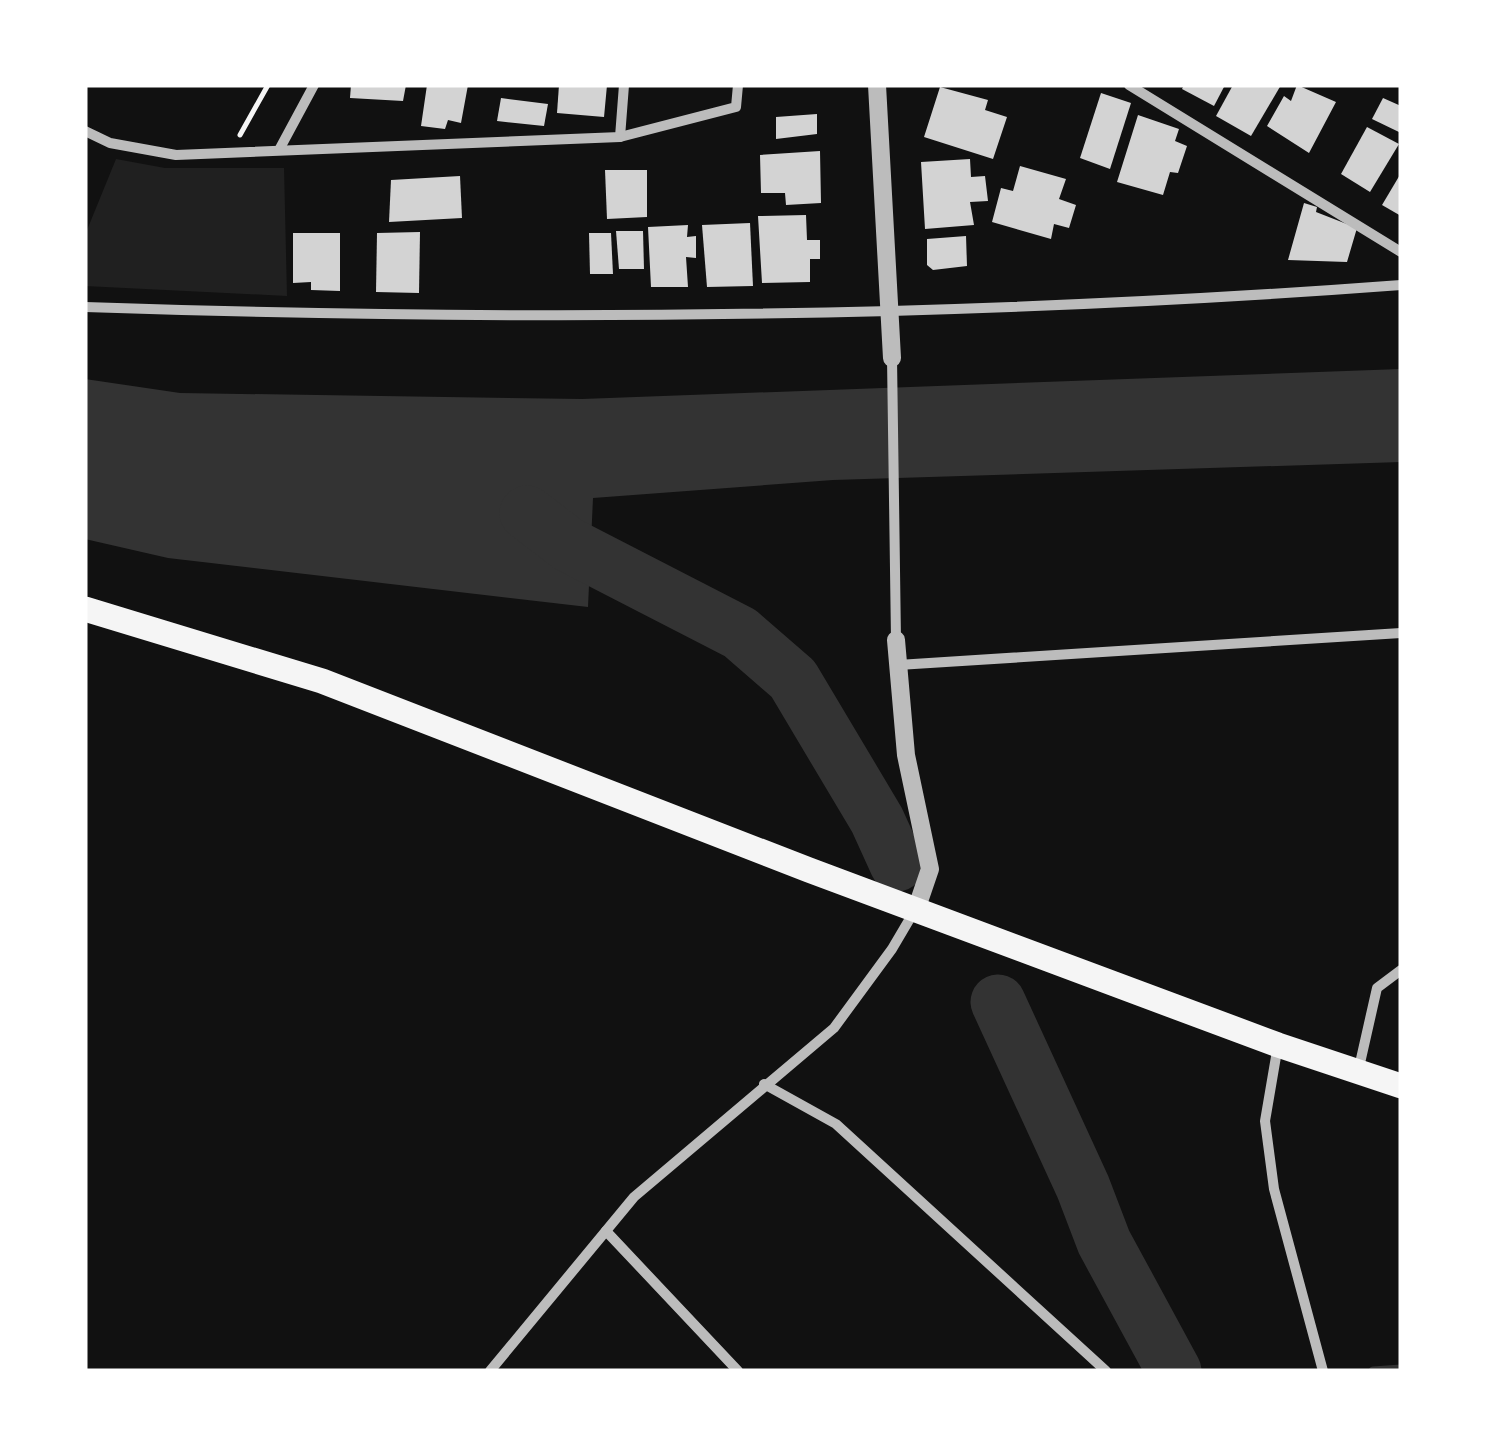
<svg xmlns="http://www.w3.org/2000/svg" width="1486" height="1456" font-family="'Nunito Sans',sans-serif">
<rect width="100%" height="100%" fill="#111"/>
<path fill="#202020" d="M116,159L165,168H284L287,296L85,286V235Z"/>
<path fill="#333" d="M1401,369V462L833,480L593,498L588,607L168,558L85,539V379L180,393L582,399Z"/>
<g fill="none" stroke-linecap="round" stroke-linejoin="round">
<path stroke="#333" stroke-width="9" d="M1373,1371L1401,1369"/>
<g stroke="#333" stroke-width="55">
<path d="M527,513L569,545L740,633L793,679L877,820L897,864"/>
<path d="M998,1002L1083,1187L1104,1242L1174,1371"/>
</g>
</g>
<g fill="#d3d3d3">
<path d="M351,85H406L403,101L350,98Z"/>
<path d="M427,85H468L461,123L448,120L445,129L421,126Z"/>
<path d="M559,85H607L604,117L557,113Z"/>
<path d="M1184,85H1225L1214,106L1182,89Z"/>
<path d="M1233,85H1281L1251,136L1216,116Z"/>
<path d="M1297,85L1336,102L1309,153L1267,126L1284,96L1291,101Z"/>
<path d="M940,87L988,100L985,110L1007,117L993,159L924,137Z"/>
<path d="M1101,93L1131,103L1110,169L1080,158Z"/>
<path d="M501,98L548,104L544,126L497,121Z"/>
<path d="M1383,98L1401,106V133L1372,119Z"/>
<path d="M817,114V134L776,139V117Z"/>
<path d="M1138,115L1179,129L1175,141L1187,146L1178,173L1170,172L1163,195L1117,182Z"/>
<path d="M1367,127L1399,144L1370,192L1341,174Z"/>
<path d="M820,151L821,203L786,205L785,193H761L760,155Z"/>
<path d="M970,159L971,177L985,176L988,201L970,202L974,225L925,229L921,162Z"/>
<path d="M1020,166L1066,179L1059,199L1076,205L1069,228L1054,224L1051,239L992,222L1001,188L1013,191Z"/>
<path d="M605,170H647V217L607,219Z"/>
<path d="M1401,173V216L1382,205Z"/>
<path d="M460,176L462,218L389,222L391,180Z"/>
<path d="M1304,203L1317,207L1316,212L1357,228L1347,262L1288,260Z"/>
<path d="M806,215L807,240H820V259H810V282L762,283L758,216Z"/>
<path d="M750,223L753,286L707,287L702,225Z"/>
<path d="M688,225L687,237L696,236V258L686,257L688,287H651L648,227Z"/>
<path d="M616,231H643L644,269H619Z"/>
<path d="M420,232L419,293L376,292L377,233Z"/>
<path d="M293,233H340V291L311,290V282L293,283Z"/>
<path d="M589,233H611L613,274H590Z"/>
<path d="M966,236L967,266L933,270L927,265V239Z"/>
</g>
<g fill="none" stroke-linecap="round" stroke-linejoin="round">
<path stroke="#f5f5f5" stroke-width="5" d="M240,135L268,85"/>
<g stroke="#bcbcbc" stroke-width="10">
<path d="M1129,85L1401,252"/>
<path d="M85,131L110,143L176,155L620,137L736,107L738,85"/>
<path d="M620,137L624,85"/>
<path d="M279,150L314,85"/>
<path d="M85,307C524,322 963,318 1401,285"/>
<path d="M892,358L896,640"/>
<path d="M898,665L1401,633"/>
<path d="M1278,1045L1265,1121L1274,1189L1323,1371"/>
<path d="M1358,1072L1377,988L1401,970"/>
<path d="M764,1084L836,1124L1106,1371"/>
<path d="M606,1231L738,1371"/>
<path d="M490,1371L634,1197L834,1028L892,949L915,910"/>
</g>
<g stroke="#bcbcbc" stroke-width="18">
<path d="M877,85L892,358"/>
<path d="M896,640L906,755L930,869L916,910"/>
</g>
<path stroke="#f5f5f5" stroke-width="25" d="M85,609L322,681L809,870L1278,1045L1401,1086"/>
</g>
<rect width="1486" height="1456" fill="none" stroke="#ffffff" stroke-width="175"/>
</svg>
